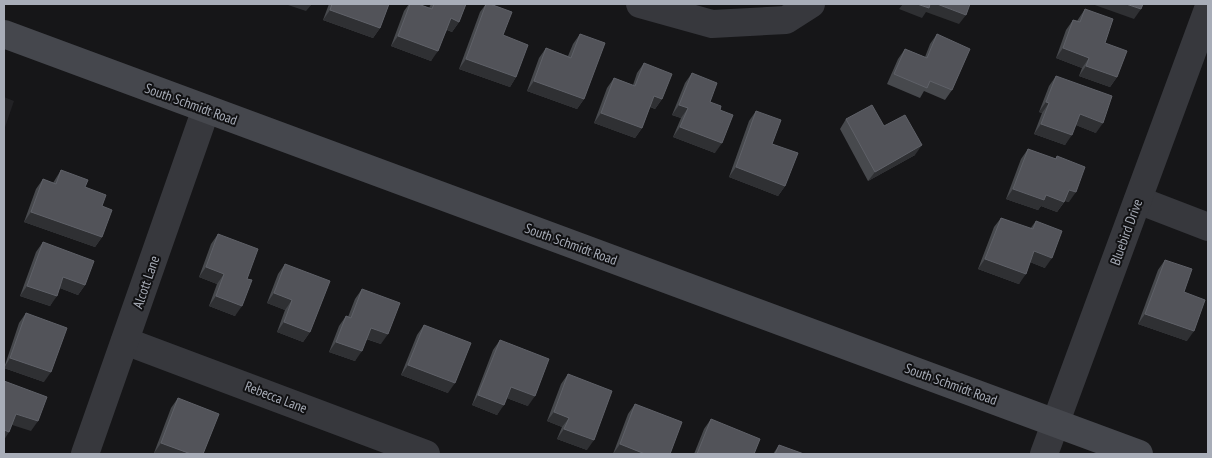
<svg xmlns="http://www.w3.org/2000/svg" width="1212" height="458" font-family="'PT Sans Narrow',sans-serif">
<rect width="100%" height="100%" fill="#161618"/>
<path fill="#222225" d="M4,97L14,101L4,130Z"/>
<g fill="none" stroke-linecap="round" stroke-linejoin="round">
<g stroke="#37383d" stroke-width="28">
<path d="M640,4L712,24L786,20L811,4"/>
<path d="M1138,200L1208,227"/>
<path d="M125,341L426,454"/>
<path d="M85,454L206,109"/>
<path d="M1044,454L1208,9"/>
</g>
<path stroke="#45474d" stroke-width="28" d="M4,34L1139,454"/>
</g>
<g fill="#47494d">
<path d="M329,4H389L380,28L373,38L323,20Z"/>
<path d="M409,4H418L429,8L431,4H466L459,22L452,32L447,30L431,61L391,46L404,11Z"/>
<path d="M486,4L516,77L510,87L459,69L480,12Z"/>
<path d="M1085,9L1105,43L1117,77L1110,87L1079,76L1082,68L1056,58L1066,30L1073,20L1077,21Z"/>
<path d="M580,34L584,99L577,109L527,91L539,58L546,48L568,56L573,44Z"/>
<path d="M937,34L952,90L945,100L924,91L920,98L887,84L898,59L905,49L925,57L930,44Z"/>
<path d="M644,63L662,99L655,109L650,107L642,128L635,138L594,123L607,88L614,78L633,85L637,73Z"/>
<path d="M692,73L710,102L720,110L715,153L673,137L681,118L672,115L685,83Z"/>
<path d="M1056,76L1096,133L1076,125L1065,145L1034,134L1042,113L1039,112L1049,86Z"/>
<path d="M756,111L772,144L785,186L778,196L729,177L749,121Z"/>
<path d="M846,119L884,126L915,155L868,181L840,129Z"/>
<path d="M1028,149L1055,159L1057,156L1069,202L1065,201L1057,212L1041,206L1038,210L1006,199L1021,159Z"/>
<path d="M61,170L85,187L102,206V237L95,247L24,222L36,189L43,179L53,183Z"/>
<path d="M1001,218L1030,229L1036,221L1045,268L1030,262L1019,284L978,269L994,227Z"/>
<path d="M218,234L247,279L235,316L209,306L217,284L199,277L211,244Z"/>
<path d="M43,242L85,285L78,295L60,288L50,306L20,296L36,252Z"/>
<path d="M1165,260L1184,292L1187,341L1138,324L1158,270Z"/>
<path d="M285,264L310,332L303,342L277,332L285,310L267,303L278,274Z"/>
<path d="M362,289L381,344L366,339L355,361L329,352L339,326L346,316L348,317L355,299Z"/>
<path d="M26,313L44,382L4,368L19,323Z"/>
<path d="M424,325L448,393L401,375L417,335Z"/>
<path d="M500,340L528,406L507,398L497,415L472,405L493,350Z"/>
<path d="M568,374L587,450L557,439L562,427L547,421L561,384Z"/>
<path d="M178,398L203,454H158L154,453L171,408Z"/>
<path d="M635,404L670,454H613L628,414Z"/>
<path d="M711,419L754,454H694L704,429Z"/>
<path d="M779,445L804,454H773Z"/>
</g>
<g fill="#2f3033">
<path d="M285,4H312L306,11Z"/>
<path d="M903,4H937L966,15L959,24L926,12L922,18L899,9Z"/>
<path d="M1092,4H1126L1141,9L1134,19Z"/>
<path d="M330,10L380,28L373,38L323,20Z"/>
<path d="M451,18L459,22L452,32L444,28Z"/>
<path d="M398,36L438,51L431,61L391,46Z"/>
<path d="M1063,48L1089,58L1082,68L1056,58Z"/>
<path d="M466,59L516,77L510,87L459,69Z"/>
<path d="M1086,66L1117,77L1110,87L1079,76Z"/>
<path d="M534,81L584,99L577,109L527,91Z"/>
<path d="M654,96L662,99L655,109L647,105Z"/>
<path d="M1046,102L1049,103L1042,113L1039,112Z"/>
<path d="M679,105L688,108L681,118L672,115Z"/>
<path d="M601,113L642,128L635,138L594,123Z"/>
<path d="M1080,114L1103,123L1096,133L1073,124Z"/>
<path d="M1041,124L1072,135L1065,145L1034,134Z"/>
<path d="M680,127L722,143L715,153L673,137Z"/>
<path d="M922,145L915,155L868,181L875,172Z"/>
<path d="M736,167L785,186L778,196L729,177Z"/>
<path d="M1013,189L1046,195L1064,202L1057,212L1041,206L1038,210L1006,199Z"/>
<path d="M1069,190L1076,192L1069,202L1062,200Z"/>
<path d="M31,212L102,237L95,247L24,222Z"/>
<path d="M1034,251L1052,258L1045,268L1027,261Z"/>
<path d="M985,259L1026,274L1019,284L978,269Z"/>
<path d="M206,267L224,274L217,284L199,277Z"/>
<path d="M63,277L85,285L78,295L57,287Z"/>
<path d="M27,286L57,296L50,306L20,296Z"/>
<path d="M274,293L292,300L285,310L267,303Z"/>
<path d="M216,296L242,306L235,316L209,306Z"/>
<path d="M1145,314L1194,331L1187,341L1138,324Z"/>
<path d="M284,322L310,332L303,342L277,332Z"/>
<path d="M371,328L388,334L381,344L364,338Z"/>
<path d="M336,342L362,351L355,361L329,352Z"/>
<path d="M10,358L51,372L44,382L4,368Z"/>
<path d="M408,365L455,383L448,393L401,375Z"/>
<path d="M511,387L535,396L528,406L504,397Z"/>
<path d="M478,395L504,405L497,415L472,405Z"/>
<path d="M554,412L569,418L562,427L547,421Z"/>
<path d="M16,414L38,421L31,431L9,424Z"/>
<path d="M564,429L594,440L587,450L557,439Z"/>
<path d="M4,430L9,432L4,440Z"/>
<path d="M161,443L191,454H158L154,453Z"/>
<path d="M620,444L645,454H613Z"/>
</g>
<g fill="#525359" stroke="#5f6168">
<path d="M332,4H389L380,28L330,10Z"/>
<path d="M410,4H418L432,9L434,4H466L459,22L451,18L438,51L398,36Z"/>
<path d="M486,4H490L512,12L503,35L528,45L516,77L466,59Z"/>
<path d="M917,4H930L929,8Z"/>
<path d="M937,4H970L966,15Z"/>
<path d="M1126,4H1143L1141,9Z"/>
<path d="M1085,9L1113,19L1105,43L1127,51L1117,77L1086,66L1089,58L1063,48L1073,20L1080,22Z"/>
<path d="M580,34L605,43L584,99L534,81L546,48L571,58Z"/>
<path d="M937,34L970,49L952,90L930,81L927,88L894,74L905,49L927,58Z"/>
<path d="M644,63L672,74L662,99L654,96L642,128L601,113L614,78L635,86Z"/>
<path d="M692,73L717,83L710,102L721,106L720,110L733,115L722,143L680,127L688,108L679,105Z"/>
<path d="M1056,76L1112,96L1103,123L1080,114L1072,135L1041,124L1049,103L1046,102Z"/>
<path d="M872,105L884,126L905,115L922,145L875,172L846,119Z"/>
<path d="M756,111L781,120L772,144L798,153L785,186L736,167Z"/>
<path d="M1028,149L1056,159L1057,156L1085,167L1076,192L1069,190L1064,202L1046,195L1044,200L1013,189Z"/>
<path d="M61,170L88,180L85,187L106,195L102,206L112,210L102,237L31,212L43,179L56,184Z"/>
<path d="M1001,218L1033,229L1036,221L1062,231L1052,258L1034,251L1026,274L985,259Z"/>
<path d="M218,234L258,249L247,279L252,280L242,306L216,296L224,274L206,267Z"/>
<path d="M43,242L94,261L85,285L63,277L57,296L27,286Z"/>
<path d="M1165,260L1192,269L1184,292L1205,300L1194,331L1145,314Z"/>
<path d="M285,264L330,281L310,332L284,322L292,300L274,293Z"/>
<path d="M362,289L400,303L388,334L371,328L362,351L336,342L346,316L351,318Z"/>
<path d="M26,313L67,328L51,372L10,358Z"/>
<path d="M424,325L471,343L455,383L408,365Z"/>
<path d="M500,340L549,359L535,396L511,387L504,405L478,395Z"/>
<path d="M568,374L612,391L594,440L564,429L569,418L554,412Z"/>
<path d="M4,381L47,397L38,421L16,414L9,432L4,430Z"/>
<path d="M178,398L219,414L203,454H191L161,443Z"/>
<path d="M635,404L682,422L670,454H645L620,444Z"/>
<path d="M711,419L760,439L754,454H697Z"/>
<path d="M779,445L804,454H775Z"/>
</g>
<g text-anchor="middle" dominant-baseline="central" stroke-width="4" stroke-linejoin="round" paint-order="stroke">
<g font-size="14" fill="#a8adb8" stroke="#111113">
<text transform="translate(191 104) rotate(20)">South Schmidt Road</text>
<text transform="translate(1126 232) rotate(-70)">Bluebird Drive</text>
<text transform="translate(571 244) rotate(20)">South Schmidt Road</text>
<text transform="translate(146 282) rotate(-71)">Alcott Lane</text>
<text transform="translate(951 384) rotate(20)">South Schmidt Road</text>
<text transform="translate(276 397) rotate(21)">Rebecca Lane</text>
</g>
</g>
<rect width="1212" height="458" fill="none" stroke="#a8adb8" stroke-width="10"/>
</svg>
